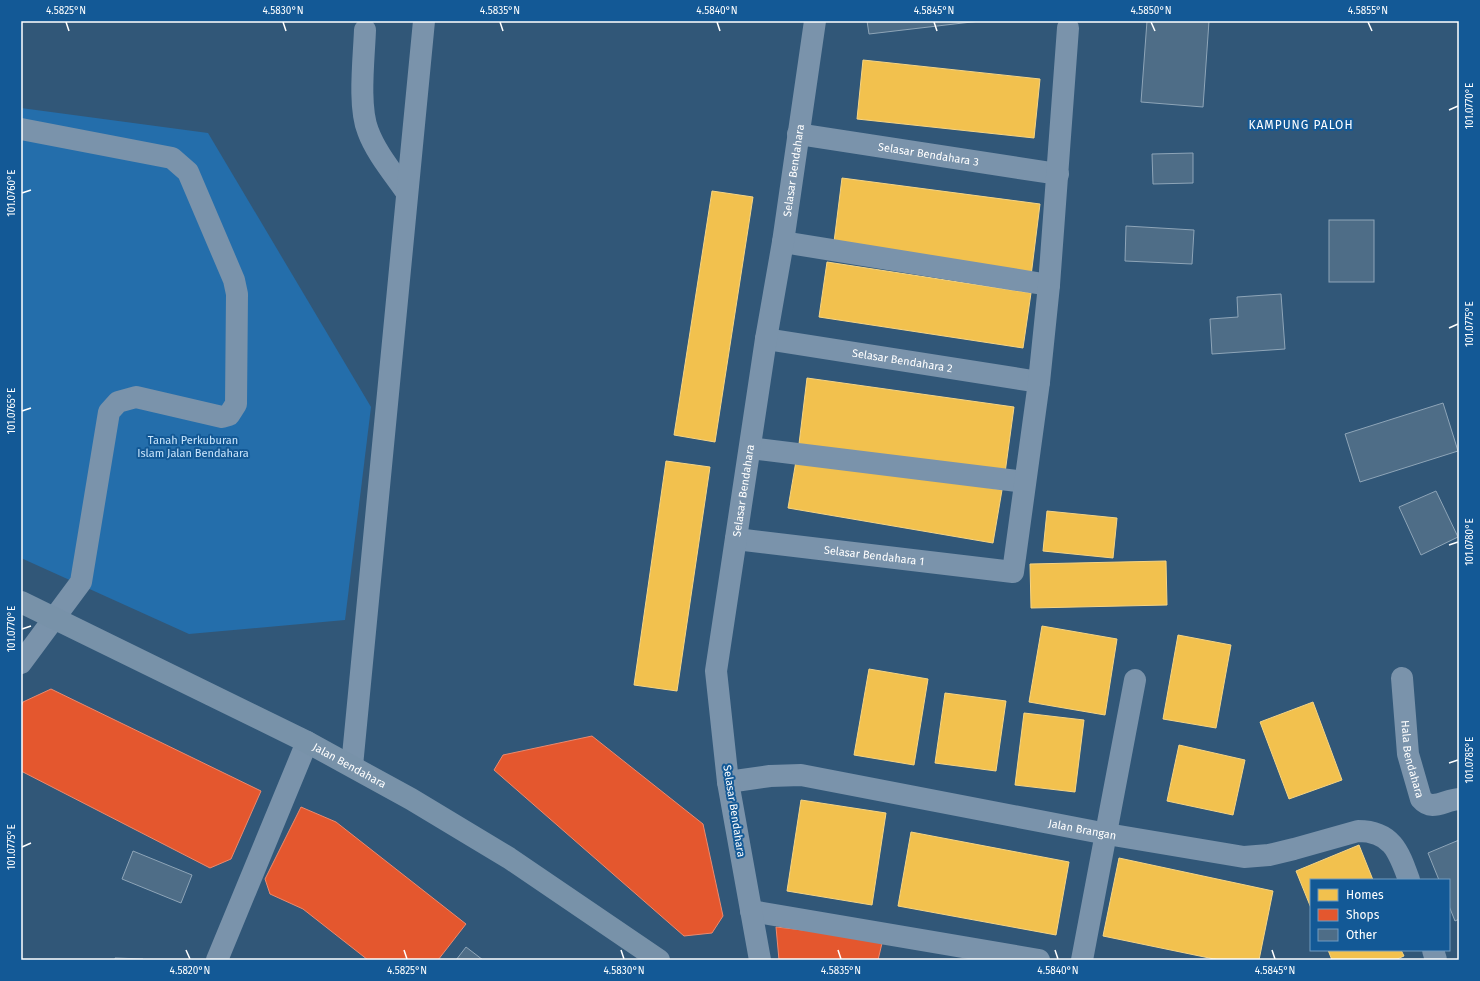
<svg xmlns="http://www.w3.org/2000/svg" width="1480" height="981" font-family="'Fira Sans',sans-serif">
<rect width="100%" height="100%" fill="#315778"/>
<path fill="#246eab" d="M21,108L208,133L371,407L345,620L189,634L21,558Z"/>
<g fill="#f2c14e" stroke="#f6d483">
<path d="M863,60L1040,79L1034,138L857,119Z"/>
<path d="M842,178L1040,204L1031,276L833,250Z"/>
<path d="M712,191L753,197L715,442L674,435Z"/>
<path d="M827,262L1031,293L1023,348L819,317Z"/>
<path d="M807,378L1014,407L1005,473L799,444Z"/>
<path d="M797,455L1002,490L993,543L788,508Z"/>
<path d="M666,461L710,467L677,691L634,685Z"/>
<path d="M1047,511L1117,518L1113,558L1043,551Z"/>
<path d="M1166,561L1167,605L1031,608L1030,564Z"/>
<path d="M1042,626L1117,639L1105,715L1029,702Z"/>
<path d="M1178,635L1231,645L1216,728L1163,719Z"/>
<path d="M869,669L928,679L914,765L854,755Z"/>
<path d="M945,693L1006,701L996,771L935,763Z"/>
<path d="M1313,702L1342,780L1289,799L1260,722Z"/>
<path d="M1024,713L1084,720L1075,792L1015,785Z"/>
<path d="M1179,745L1245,760L1233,815L1167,801Z"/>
<path d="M801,800L886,813L872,905L787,891Z"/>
<path d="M911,832L1069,862L1056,935L898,906Z"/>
<path d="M1359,845L1373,880H1311V908L1296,871Z"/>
<path d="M1119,858L1273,891L1259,960H1219L1103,936Z"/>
<path d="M1328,950H1401L1404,956L1395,960H1332Z"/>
</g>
<g fill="#e4572e" stroke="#ec896d">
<path d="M51,689L261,791L231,859L210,868L21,771V707L23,702Z"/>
<path d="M592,736L703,824L723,916L712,933L684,936L494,770L503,755Z"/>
<path d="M301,807L336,822L466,924L438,960H368L303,909L270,894L265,879Z"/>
<path d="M776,927L883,939L878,960H779Z"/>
</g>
<g fill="#4e6d87" stroke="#8ea5b8">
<path d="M867,21H980L869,34Z"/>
<path d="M1147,21H1209L1203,107L1141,102Z"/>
<path d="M1193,153V183L1153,184L1152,154Z"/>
<rect x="1329" y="220" width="45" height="62"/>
<path d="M1126,226L1194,230L1192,264L1125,261Z"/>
<path d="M1281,294L1285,349L1212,354L1210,319L1238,317L1237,297Z"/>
<path d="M1443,403L1458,451L1360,482L1345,434Z"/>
<path d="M1436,491L1458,537L1421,555L1399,507Z"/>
<path d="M1459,840V919L1455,921L1449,906V880H1439L1428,853Z"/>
<path d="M133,851L192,875L181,903L122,879Z"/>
<path d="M466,947L483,960H456Z"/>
<path d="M115,958L143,959V960H115Z"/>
</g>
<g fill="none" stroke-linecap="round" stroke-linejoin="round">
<g stroke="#7a93ab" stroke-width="22">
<path d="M365,30C364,58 358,106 368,131C376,153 394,174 407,193"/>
<path d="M21,129L172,158L188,172L234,280L237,294L236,404L229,415L222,417L136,397L118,402L109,412L81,582L21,663"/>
<path id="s1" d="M798,134L1058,174"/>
<path d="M783,242L1049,285"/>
<path id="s2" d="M766,339L1039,382"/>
<path d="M750,448L1025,482"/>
<path id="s3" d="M736,539L1013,572L1039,382L1049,285L1068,28"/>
<path id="s4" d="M1402,678L1408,754L1421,799C1432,812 1444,800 1459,799"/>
<path d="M352,766L424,21"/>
<path id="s5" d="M728,782L770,776L801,775L1107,834L1244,857L1269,855L1294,849L1358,831C1392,831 1399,852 1409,880"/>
<path d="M751,911L1039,960"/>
<path d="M1433,950L1436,960"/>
<path d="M217,960L307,742"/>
<path id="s6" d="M760,960L728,782L716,671L766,339L783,242L815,21"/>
<path d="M1082,960L1135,680"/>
</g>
<path stroke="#7892a9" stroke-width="22" id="s7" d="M21,602L307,742L411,799L509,858L659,960"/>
</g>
<path fill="none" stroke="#fff" stroke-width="1.5" d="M66,22L69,31M283,22L286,31M500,22L503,31M717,22L720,31M934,22L937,31M1151,22L1155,31M1368,22L1372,31M1449,110L1458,106M22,193L31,190M1449,328L1458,324M22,411L31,408M1449,545L1458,542M22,629L31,626M1449,763L1458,760M22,847L31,843M186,950L190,959M404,950L407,959M621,950L624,959M838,950L841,959M1055,950L1058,959M1272,950L1275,959"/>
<g text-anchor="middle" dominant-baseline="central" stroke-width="4" stroke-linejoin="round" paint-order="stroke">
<g font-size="11" fill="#fff" stroke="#135996">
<text stroke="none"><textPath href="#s1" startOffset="132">Selasar Bendahara 3</textPath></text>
<text stroke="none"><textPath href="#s6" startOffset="799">Selasar Bendahara</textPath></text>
<text stroke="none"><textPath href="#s2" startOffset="138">Selasar Bendahara 2</textPath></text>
<text stroke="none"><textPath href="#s6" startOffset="475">Selasar Bendahara</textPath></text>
<text stroke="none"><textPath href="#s3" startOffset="139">Selasar Bendahara 1</textPath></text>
<text stroke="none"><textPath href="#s4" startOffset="82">Hala Bendahara</textPath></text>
<text stroke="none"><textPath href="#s7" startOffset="367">Jalan Bendahara</textPath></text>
<text transform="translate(734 811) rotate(81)">Selasar Bendahara</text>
<text stroke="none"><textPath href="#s5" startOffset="360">Jalan Brangan</textPath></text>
</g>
<g font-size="11" fill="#cbe7fd" stroke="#135996">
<text x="193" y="440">Tanah Perkuburan<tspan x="193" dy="13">Islam Jalan Bendahara</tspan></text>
</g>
<g font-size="12" letter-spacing="1" fill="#fff" stroke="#135996">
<text x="1301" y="125">KAMPUNG PALOH</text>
</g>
</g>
<rect width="1480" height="981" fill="none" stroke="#135996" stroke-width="44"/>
<rect x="1310" y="879" width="140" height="72" fill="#135996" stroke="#719bc0"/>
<rect x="1318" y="889" width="20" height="12" fill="#f2c14e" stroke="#719bc0"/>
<text x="1346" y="899" font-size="12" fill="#ffffff">Homes</text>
<rect x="1318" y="909" width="20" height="12" fill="#e4572e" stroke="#719bc0"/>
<text x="1346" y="919" font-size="12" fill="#ffffff">Shops</text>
<rect x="1318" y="929" width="20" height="12" fill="#4e6d87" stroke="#719bc0"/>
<text x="1346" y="939" font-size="12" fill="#ffffff">Other</text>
<rect x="22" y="22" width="1436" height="937" fill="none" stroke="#fff" stroke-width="1.5"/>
<g font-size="10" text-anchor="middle" fill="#fff">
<text x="66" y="14">4.5825°N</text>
<text x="283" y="14">4.5830°N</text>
<text x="500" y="14">4.5835°N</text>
<text x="717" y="14">4.5840°N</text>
<text x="934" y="14">4.5845°N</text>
<text x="1151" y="14">4.5850°N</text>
<text x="1368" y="14">4.5855°N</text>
<text transform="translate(1469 106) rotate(-90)" y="4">101.0770°E</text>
<text transform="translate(11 193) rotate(-90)" y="4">101.0760°E</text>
<text transform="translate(1469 324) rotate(-90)" y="4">101.0775°E</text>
<text transform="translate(11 411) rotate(-90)" y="4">101.0765°E</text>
<text transform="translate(1469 542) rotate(-90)" y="4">101.0780°E</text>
<text transform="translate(11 629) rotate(-90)" y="4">101.0770°E</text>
<text transform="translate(1469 760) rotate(-90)" y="4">101.0785°E</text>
<text transform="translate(11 847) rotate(-90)" y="4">101.0775°E</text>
<text x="190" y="974">4.5820°N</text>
<text x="407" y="974">4.5825°N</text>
<text x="624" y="974">4.5830°N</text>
<text x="841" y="974">4.5835°N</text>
<text x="1058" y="974">4.5840°N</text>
<text x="1275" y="974">4.5845°N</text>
</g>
</svg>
